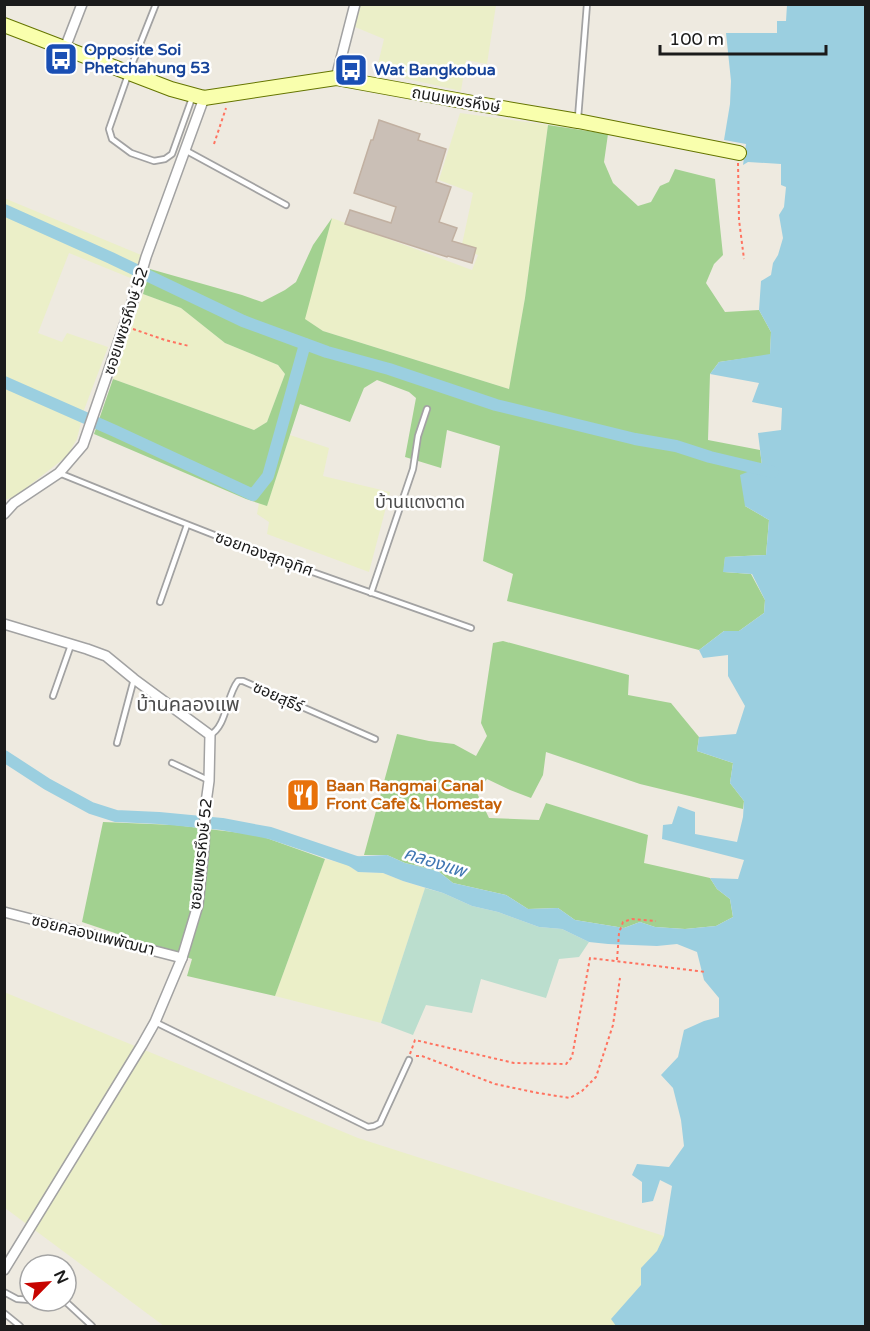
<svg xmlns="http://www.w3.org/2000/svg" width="870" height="1331" font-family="'Varela Round','Noto Sans Thai',sans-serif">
<rect width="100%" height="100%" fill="#eeeae0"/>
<g fill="#ebefc8">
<path d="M360,5H496L487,64L466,60L461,91L376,72L384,39L355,27Z"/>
<path d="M460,113L548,125L525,298L509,389L323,331L304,319L332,218L472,270L478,255L461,249L473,193L439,180Z"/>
<path d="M4,198L146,257L133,279L69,253L38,333L62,342L67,333L108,347L84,410L77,439L67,456L16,496L5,500Z"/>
<path d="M143,294L181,308L225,343L278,365L285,374L267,422L254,430L113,379Z"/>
<path d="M290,435L329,448L323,476L390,492L369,572L267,534L269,522L257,514L259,503L267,505Z"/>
<path d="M325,859L346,864L358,872L383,873L403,881L425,888L381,1023L275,996Z"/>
<path d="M4,992L358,1138L664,1236L657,1251L642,1268L641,1285L612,1319L616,1326H164L5,1208Z"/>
</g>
<g fill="#a2d190">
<path d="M548,125L608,134L604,162L613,183L638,206L651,202L660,186L669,182L675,169L715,179L723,255L714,264L706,283L725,312L759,310L771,332L770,355L719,362L710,374L708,440L760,450L762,466L745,506L769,520L766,555L725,557L724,572L751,574L765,600L764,613L739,631H724L699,650L507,601L513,574L483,561L500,446L447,430L441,468L405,457L416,398L409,392L377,380L364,388L350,422L300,404L267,506L246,499L94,434L113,379L254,430L267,422L285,374L278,365L225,343L181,308L143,294L150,269L242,295L262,302L285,290L296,282L313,245L332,218L305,319L323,331L509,389L525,298Z"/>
<path d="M503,641L629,675L628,695L671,703L699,737L697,751L733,763L730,783L744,801L743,809L640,784L546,752L543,775L531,798L510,790L487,779L477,793L489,818L539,820L546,803L648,835L644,863L710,878L717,889L730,899L733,917L716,926L685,929L655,927L640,922L624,928L575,920L558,908L528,909L506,895L453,883L438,871L405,863L387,855H364L397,734L429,741L454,744L476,756L487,736L481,723L493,643Z"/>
<path d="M103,822L175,825L258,835L325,859L275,996L187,976L192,959L82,922Z"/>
</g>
<path fill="#bbdece" d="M425,888L443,893L472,906L498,912L539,927L562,929L589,942L579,957L559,959L546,998L481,979L472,1013L426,1005L413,1035L381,1023Z"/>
<path fill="#9bcfe0" d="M787,5H865V1326H616L611,1319L641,1285V1268L657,1251L664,1236L672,1186L660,1180L653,1201L642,1203V1182L632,1175L637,1164L669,1167L684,1146L681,1120L673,1088L661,1075L678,1057L684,1030L704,1021L719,1017V998L704,980L697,952L677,944L657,946L608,944L589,942L562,929L539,927L498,912L472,906L443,893L403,881L383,873L358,872L346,864L342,857L387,855L405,863L438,871L453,883L506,895L528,909L558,908L575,920L624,928L640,922L655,927L685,929L716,926L733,917L730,899L717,889L710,878L738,879L744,860L662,839L663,825L672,824L678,806L695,812V834L737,842L743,817L744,801L730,783L733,763L697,751L699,737L736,734L745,706L728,676V655L703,658L699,650L724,631H739L764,613L765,600L752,574L723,572L725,557L766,555L769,520L745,506L740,475L762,466L758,433L781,430L782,408L752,402L759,383L710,374L719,362L770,354L771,332L759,310L761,281L771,275L773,263L778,255L783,238L779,215L784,207L786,187L781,185V164L748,162L743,165L746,144L724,140L730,104L731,81L726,33H777V21H786Z"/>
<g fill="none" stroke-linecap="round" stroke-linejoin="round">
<g stroke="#9bcfe0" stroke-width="12">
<path d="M4,210L111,258L243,321L327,352L389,369L496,405L635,439L676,446L710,457L773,472"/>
<path d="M4,382L115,431L253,495L268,476L305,344"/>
<path d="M4,756L47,784L91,808L116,816L159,818L222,824L270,833L356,862"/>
</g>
</g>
<path fill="#cabfb6" stroke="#c1b0a1" stroke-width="1.5" d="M379,120L420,134L418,140L446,149L436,182L451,187L439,222L457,228L452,241L476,248L472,263L448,256L447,257L345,224L350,210L391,223L396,207L354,193L371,140H373Z"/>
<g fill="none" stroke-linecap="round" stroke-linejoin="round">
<defs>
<g id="lane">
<path d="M156,4L129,72L109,129L112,139L131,153L154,161L165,159L172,154L192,98"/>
<path d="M578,118L587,4"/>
<path d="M185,150L286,205"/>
<path d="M59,473L153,511L273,558L471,628"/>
<path d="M371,593L413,469L418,436L427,409"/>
<path d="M160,602L187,525"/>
<path d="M53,696L71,645"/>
<path d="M210,735C227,726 226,696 238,681H243L375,739"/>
<path d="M117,743L134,679"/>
<path d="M172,763L208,780"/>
<path d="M155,1022L368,1127L374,1126L380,1123L409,1060"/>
<path d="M4,1292L17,1299L30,1300"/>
<path d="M65,1301L92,1326"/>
<path d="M4,1313L20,1326"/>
</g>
<g id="street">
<path d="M65,48L82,4"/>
<path d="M336,78L355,4"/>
<path d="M4,514L14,503L59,473L83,445L137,288L146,257L204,98"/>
<path d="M4,624L87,649L106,656L134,679L210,735L209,781L205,810L204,848L198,905L182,958L155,1022L142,1045L4,1270"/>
<path d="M4,912L182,958"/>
</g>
<path id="secondary" d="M4,25L171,89L204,98L336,78L473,103L578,121L739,153"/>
</defs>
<use href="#lane" stroke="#a2a2a2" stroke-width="8"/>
<use href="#street" stroke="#a2a2a2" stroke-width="12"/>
<use href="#secondary" stroke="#657500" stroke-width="16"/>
<g stroke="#ff7360" stroke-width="2" stroke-dasharray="3 3" stroke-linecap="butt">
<path d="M214,144L226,108"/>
<path d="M738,163L739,220L744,259"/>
<path d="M133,329L165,340L189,346"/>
<path d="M617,960L619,933L623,922L632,919L656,921"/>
<path d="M410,1054L415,1040L514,1063L566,1064L572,1057L590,958L706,972"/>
<path d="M416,1056H422L495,1084L538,1093L570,1098L582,1091L596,1077L613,1025L620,978"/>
</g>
<use href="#lane" stroke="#fff" stroke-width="4.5"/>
<use href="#street" stroke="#fff" stroke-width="9"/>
<use href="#secondary" stroke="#f9ffad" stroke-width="14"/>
</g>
<defs>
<symbol id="bus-square" viewBox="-11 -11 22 22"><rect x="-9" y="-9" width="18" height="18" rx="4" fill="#1a4fb4" stroke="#fff"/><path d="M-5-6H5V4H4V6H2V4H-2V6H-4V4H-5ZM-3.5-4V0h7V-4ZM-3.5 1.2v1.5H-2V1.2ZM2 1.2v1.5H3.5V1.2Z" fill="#fff"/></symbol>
<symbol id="restaurant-square" viewBox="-11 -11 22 22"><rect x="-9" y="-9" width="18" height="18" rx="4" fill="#e8710a" stroke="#fff"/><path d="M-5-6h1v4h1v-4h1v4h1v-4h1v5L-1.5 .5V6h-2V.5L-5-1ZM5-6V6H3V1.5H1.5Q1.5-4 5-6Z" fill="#fff"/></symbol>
</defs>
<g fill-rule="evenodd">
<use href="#bus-square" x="42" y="40" width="38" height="38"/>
<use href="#bus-square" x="332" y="51" width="38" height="38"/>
<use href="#restaurant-square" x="284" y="776" width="38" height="38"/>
</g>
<g text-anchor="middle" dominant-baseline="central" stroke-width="5" stroke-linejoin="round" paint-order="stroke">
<g font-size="16" font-weight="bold" fill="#164399" stroke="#fff" text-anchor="start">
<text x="84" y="50">Opposite Soi<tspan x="84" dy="18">Phetchahung 53</tspan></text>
<text x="374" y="70">Wat Bangkobua</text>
</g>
<g font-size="16" fill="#1b1b1b" stroke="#fff">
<text transform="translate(456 100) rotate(10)">ถนนเพชรหึงษ์</text>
<text transform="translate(126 321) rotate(-72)">ซอยเพชรหึงษ์ 52</text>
<text transform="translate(264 554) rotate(20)">ซอยทองสุกอุทิศ</text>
<text transform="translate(278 697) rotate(24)">ซอยสุธีร์</text>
<text transform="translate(201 854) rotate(-84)">ซอยเพชรหึงษ์ 52</text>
<text transform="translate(93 935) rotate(14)">ซอยคลองแพพัฒนา</text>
</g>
<g font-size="16" font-weight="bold" fill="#c56008" stroke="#fff" text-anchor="start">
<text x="326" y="786">Baan Rangmai Canal<tspan x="326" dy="18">Front Cafe &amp; Homestay</tspan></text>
</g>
<g font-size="18" fill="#4e4e4e" stroke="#fff">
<text x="420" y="502">บ้านแตงตาด</text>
</g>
<g font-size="18" font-style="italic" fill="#4177b2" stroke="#fff">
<text transform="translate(435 862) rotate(18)">คลองแพ</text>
</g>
<g font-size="20" fill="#4e4e4e" stroke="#fff">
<text x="188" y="705">บ้านคลองแพ</text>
</g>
</g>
<rect width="870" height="1331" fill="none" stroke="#1b1b1b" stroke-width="12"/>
<g transform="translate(48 1283) rotate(65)"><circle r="28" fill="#ffffff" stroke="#a4a4a4" stroke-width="1.5"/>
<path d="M0-4.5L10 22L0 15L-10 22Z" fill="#c70400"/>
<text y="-9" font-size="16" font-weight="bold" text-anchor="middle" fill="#1b1b1b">N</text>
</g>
<path d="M660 45v9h166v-9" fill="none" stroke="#1b1b1b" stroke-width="3"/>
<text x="669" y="45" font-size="18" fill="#1b1b1b" stroke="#ffffff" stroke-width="4.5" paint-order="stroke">100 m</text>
</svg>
